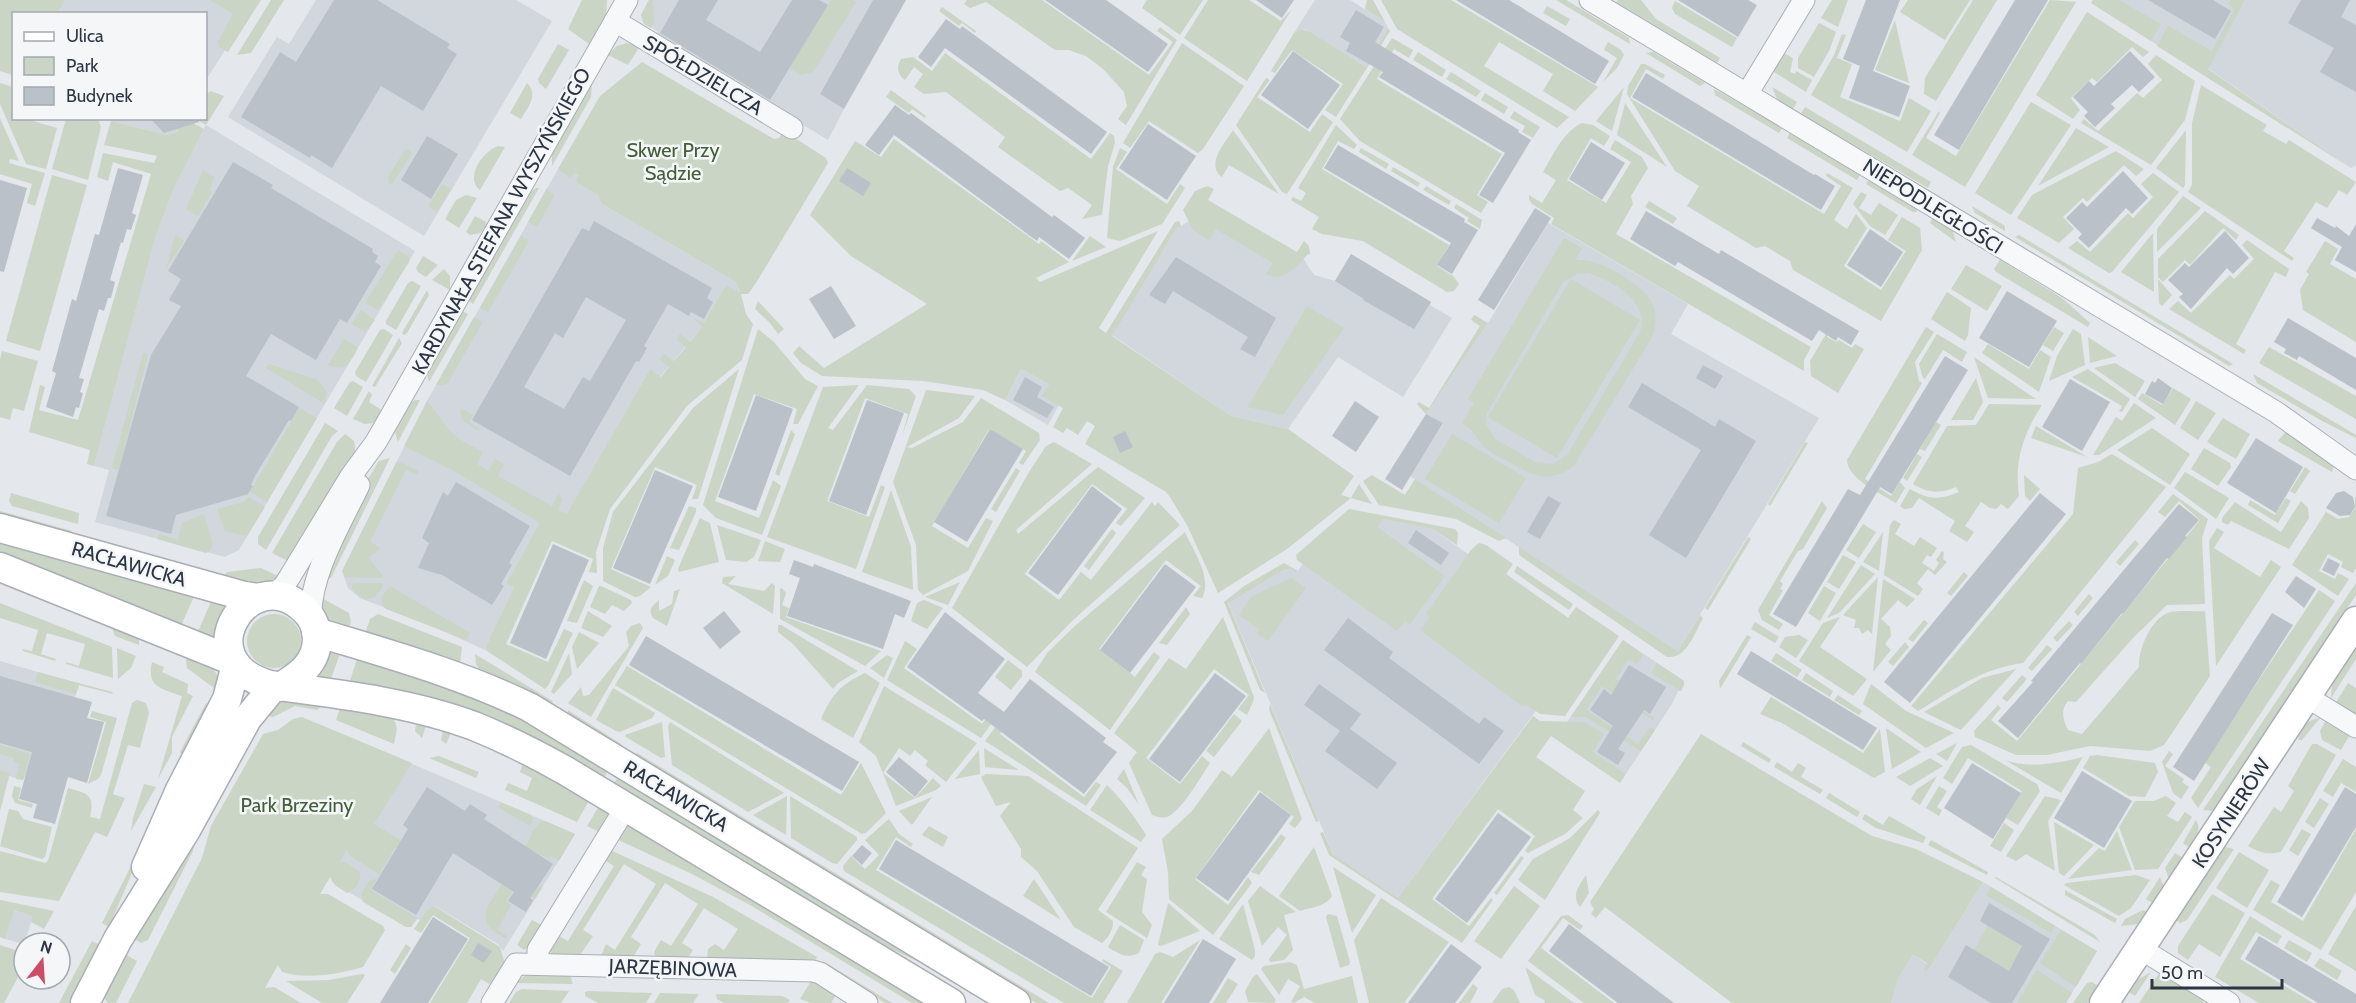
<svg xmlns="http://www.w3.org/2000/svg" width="2356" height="1003" font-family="Cabin,sans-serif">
<rect width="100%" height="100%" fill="#e4e7eb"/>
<g fill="#d2d6dd">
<path d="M43,0H257L206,80V14L65,13Z"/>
<path d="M316,0H516L552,21L424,236L228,117L277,37L289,44Z"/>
<path d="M649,0H873L820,94L844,109L828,140L656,36L658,32L642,19L641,15Z"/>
<path d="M1315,0H1350L1385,22L1388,28L1366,67L1306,30L1301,29L1294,33Z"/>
<path d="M2093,0H2356V165L2351,168L2209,69L2205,75L2091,3Z"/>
<path d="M111,118H175L180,123L177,132L167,135L111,121Z"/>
<path d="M206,125L415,251L239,550L225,557L95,522L109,470L94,466L155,238L174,188Z"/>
<path d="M558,169L570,179L574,172L579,176L576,182L598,195L602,204L736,282L740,294L726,285L702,327L660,377L650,369L567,515L506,584L514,587L487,644V651L437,628L360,598L348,588L342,571L427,401Z"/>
<path d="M1207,210L1303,258L1314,275L1335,281L1351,254L1431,302L1430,305L1452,318L1403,397L1338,357L1288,429L1231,416L1112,335L1176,229Z"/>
<path d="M1548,223L1688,304L1671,334L1819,418L1678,651L1410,476L1443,424L1426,414L1488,323Z"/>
<path d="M1021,369L1049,384L1043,396L1059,405L1048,425L1005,400Z"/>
<path d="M1383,519L1433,529L1468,554L1471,550L1603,642L1546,697L1398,898L1333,854L1228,602L1285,569H1292L1297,573L1305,560Z"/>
<path d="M1623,640L1684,681V685L1681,691H1678L1672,704L1626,774L1592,752L1567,722Z"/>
<path d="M0,661L113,694L79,685L75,697L23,780L9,776L10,773L0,770Z"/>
<path d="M401,759L575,834L503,951L498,944L435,906L426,911L420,920L417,919L411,927H407L332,882L331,877Z"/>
<path d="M1983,882L2097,951L2066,1003H1891L1899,977L1913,955L1927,964V972Z"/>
<path d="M13,910L33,916L24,944L5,939Z"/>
</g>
<g fill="#cad5c5" fill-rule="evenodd">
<path d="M0,0H65L59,10L65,13L14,14L13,75L0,71Z"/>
<path d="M210,0H261L228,52L219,47L218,41L233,14Z"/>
<path d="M271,0H284L251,53L237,55Z"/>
<path d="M582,0H607L606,14L589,44L568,29Z"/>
<path d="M649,0H653L654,22L651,28L644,24L641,15Z"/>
<path d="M831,0H852L856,2L813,72L801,75L789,68Z"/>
<path d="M967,0H1042L1149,75L1173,42L1157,31L1160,27L1177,40L1126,125L1118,119L1127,106L1124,92L1103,69L1086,56L1069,50H1055L986,2L970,8L964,4Z"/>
<path d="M1147,0H1203L1180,35L1142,8Z"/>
<path d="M1208,0H1249L1281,21L1292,9L1247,81L1184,38Z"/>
<path d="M1367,0H1373L1385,22L1365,9Z"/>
<path d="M1381,0H1451L1598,87L1575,111L1543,91L1553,74L1499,42L1484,66L1569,117L1557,128L1397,29Z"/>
<path d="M1556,0H1566L1629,38L1630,44Z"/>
<path d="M1618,0H1641L1656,19L1720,58L1717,63L1616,2Z"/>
<path d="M1832,0H1848L1838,27L1821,18Z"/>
<path d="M1908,0H1970L1945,40L1900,12Z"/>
<path d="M1973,0H1997L1936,101L1924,94L1925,78Z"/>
<path d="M2050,0L2076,2L1965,187L1912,155L1939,111L1940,113L1926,138L1956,156Z"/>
<path d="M2093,0H2119L2161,24L2151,41L2091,3Z"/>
<path d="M2231,0H2245L2208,69L2351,168L2157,46L2168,26L2212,51L2234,10L2229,3Z"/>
<path d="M1675,1L1737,38L1732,47L1675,14L1672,8Z"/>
<path d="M1547,6L1570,19L1566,26L1543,13Z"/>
<path d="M942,7L976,31L975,33L962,23L959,26L939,11Z"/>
<path d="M2087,12L2149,52L2143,57L2132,47L2097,82L2092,78L2071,98L2080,110L2073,119L2036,95Z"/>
<path d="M1895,20L1909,83L1875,70Z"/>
<path d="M1819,23L1836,32L1829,51L1814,77L1798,68V58Z"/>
<path d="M1388,28L1390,31L1336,117L1325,110L1343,84L1292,50L1275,73L1271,71L1294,33L1301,29L1310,32L1366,67Z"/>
<path d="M1842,34L1846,35L1837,58L1852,64L1840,97L1900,121L1909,98L1931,111L1907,152L1811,95L1834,55Z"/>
<path d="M1392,38L1413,50L1409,58L1394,49L1377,79L1502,154L1477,195L1488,202L1481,213L1360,141L1340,119Z"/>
<path d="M1608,42L1621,50L1624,55L1617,68L1603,82L1617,58L1604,50Z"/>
<path d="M627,43L640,46L628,65L608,55L617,46Z"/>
<path d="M1182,43L1244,86L1203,149L1198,153L1149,121L1130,148L1123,143Z"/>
<path d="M558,44L569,50L546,89L539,83L538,79Z"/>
<path d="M1418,52L1446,70L1442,77L1413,60Z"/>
<path d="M1653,52L1705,83L1700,86L1646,53Z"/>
<path d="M1782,52L1793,58L1790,72L1795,74L1796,71L1812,80L1806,92L1774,72Z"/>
<path d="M945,53L1091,159L1110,133L1114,136L1115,143L1108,166L1102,215L1082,219L1092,205L1068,188L1060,191L998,147L1005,137L946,92L924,94L914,87L923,74L914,67L905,80C897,74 896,68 901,59L913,57L932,71Z"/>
<path d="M2156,55L2195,81L2185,120L2151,165L2081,123L2084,119L2098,131L2137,93L2143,98L2162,80L2148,64Z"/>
<path d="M642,62L774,139L779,138L784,131L826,158L828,163L756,283L748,294H741L746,314L753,324L742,360L687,406L610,509L596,552L597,573L589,572L593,559L552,541L506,644L548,662L564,629L573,633L549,684L545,689L487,651V644L514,587L506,584L540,523L454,471L404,446L427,401L450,431L459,439L483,452L477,464L488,471L495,459L504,464L498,476L552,506L559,494L562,500L558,510L567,514L650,369L661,377L669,367L659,359L664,354L674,361L686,347L676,339L680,334L690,342L702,327L693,318L704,323L726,285L740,293L736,282L602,204L598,195L576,182L579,175L574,173L570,179L558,169L600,96Z"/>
<path d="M1641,64H1645L1665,75L1663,79L1646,69L1630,98L1824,214L1841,186L1826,176L1827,173L1853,188L1834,220L1847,229L1856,214L1867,228L1844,266L1881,290L1906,251L1888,240L1902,217L1920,228L1922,250L1881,321L1793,270L1790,261L1765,246L1756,248L1687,206L1699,186L1675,171L1627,94L1628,86Z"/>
<path d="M1451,72L1481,91L1476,97L1446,79Z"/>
<path d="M1266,78L1270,80L1257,97L1310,132L1322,114L1333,122L1287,194L1282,192L1236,125Z"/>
<path d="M592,82L591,97L552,166V154Z"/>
<path d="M0,83L13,87L14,118L34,119L33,121L57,128L46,169L26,164L0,104Z"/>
<path d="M527,83C539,95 528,107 521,119L510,113Z"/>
<path d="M2201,85L2267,125L2263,131L2286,144L2289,140L2356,182L2347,195L2339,190L2327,208L2316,202L2284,251L2294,258L2292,261L2188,192L2192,185V123Z"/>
<path d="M1624,87L1612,131L1596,121Z"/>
<path d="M1772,87L1797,102L1793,109L1777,99Z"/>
<path d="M1714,89L1782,128L1779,133L1715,95Z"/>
<path d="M891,90L926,116L925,118L912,109L909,113L886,97Z"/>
<path d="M211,91L224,96L206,125L195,119L206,118V94Z"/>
<path d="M1485,93L1508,107L1504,114L1481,100Z"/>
<path d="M2031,102L2071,125L2011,215L1975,193Z"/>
<path d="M1625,103L1667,167L1617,135Z"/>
<path d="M1805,107L1931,182L1928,188L1801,114Z"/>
<path d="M1514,111L1540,127L1533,138L1522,132L1525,126L1510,118Z"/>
<path d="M0,118L19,161L10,159L9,163L45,173L35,206L27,203L32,184L0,174Z"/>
<path d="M66,119H98L101,127L88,180L52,169Z"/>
<path d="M186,119L204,129L174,188L155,238L94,466L87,464L90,450L29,432L40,385L45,387L39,410L78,420L151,174L113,162L108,181L97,177L103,153L154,163L157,156L104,145L111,121L167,135L177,132L180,123Z"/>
<path d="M1582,123L1593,125L1610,136L1604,146L1591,138L1567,180L1606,203L1631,162L1610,149L1615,140L1642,157L1648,168L1631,196L1633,204L1616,234L1811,347L1804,360V371L1551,224L1554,218L1532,204L1529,199V195L1542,203L1556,180L1543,172C1553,155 1563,132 1582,123Z"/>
<path d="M1336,125L1357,145L1354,149L1338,141L1322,169L1449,245L1437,266L1453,276L1459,284L1454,291L1447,292L1363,241L1322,234L1312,229L1319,217L1291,200L1293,197L1301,201L1306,193L1298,188Z"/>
<path d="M2076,128L2109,147L2038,186Z"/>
<path d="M1233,130L1279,194L1229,165L1222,177C1205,164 1225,143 1233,130Z"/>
<path d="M2186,130L2185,185L2183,188L2156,168Z"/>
<path d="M1790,133L1860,175L1857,180L1787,138Z"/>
<path d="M894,139L1039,244L1041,241L1069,262L1036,278L1040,282L1158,231L1099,328L1106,333L1175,222L1179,221L1181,226L1176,229L1112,336L1231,416L1288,429L1354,476L1341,495L1351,498L1359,484L1372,504L1351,498L1287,549L1218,593L1187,525L1170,497L1166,492L1085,444L1095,426L1087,421L1078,435L1067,428L1063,433L1053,427L1063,408L1042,396L1049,384L1021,369L1005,400L983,390L923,381L822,376L801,363L793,353L799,346L824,368L927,304L851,256L810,215L855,141L881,157Z"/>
<path d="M498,146L505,147L480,190C464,178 483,151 498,146Z"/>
<path d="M406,148L412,152L392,185L388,182V177Z"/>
<path d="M1120,148L1127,152L1116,169L1167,204L1180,184L1185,188L1162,224L1120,241L1107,238L1113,167Z"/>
<path d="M1361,148L1389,164L1386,169L1359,152Z"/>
<path d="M2116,151L2144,169L2136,176L2124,165L2087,202L2083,198L2063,217L2074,229L2059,243L2017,218L2032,195Z"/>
<path d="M1393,167L1420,183L1418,187L1391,171Z"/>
<path d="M203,170L214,177L210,190L212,192L198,216L186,209Z"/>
<path d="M2153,173L2179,192L2112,272L2109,273L2068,248L2077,241L2090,252L2128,213L2133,218L2153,197L2141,184Z"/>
<path d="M52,175L87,185L40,351L6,341Z"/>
<path d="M1869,180L1918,209L1916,212H1913L1866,184Z"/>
<path d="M442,184L451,189L437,212L428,206Z"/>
<path d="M1207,186L1214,189L1208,200L1297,252L1304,241L1309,246L1310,255L1308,254C1299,265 1283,283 1266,274L1273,263L1216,229L1209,240L1193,230L1183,210L1195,191Z"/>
<path d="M1426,186L1451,201L1449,205L1423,190Z"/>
<path d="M536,188H539L473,304L468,300L530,192Z"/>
<path d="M547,188L554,196L537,227L528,222Z"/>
<path d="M1861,192L1867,195L1859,208L1871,215L1879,203L1898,215L1885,235L1870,226L1853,204Z"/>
<path d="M466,195L477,198L459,228L445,219L456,200Z"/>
<path d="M2183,196L2201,208L2157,252V229Z"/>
<path d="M1649,201L1677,218L1673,224L1645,207Z"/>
<path d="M1456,204L1482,220L1480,229L1467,221L1469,218L1454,208Z"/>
<path d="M1972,206L2005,226V231L1975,213Z"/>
<path d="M2205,211L2239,235L2236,240L2223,228L2190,265L2185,260L2163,282L2158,277V259Z"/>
<path d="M475,216L486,222L487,226L480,233L470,235L466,232Z"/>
<path d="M1933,217L1952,229L1956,242L1930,223Z"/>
<path d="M2153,233L2154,292L2121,272Z"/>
<path d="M175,235L184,241L166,269Z"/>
<path d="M2019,235L2233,364L2229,366L2015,237Z"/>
<path d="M521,236L529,241L488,312L480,308Z"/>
<path d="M1090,236L1106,247L1072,261Z"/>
<path d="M1564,238L1582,248L1575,260C1593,259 1605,266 1620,274C1646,290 1665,307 1651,339L1574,466C1549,484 1533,476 1509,462C1502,458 1494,455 1488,450C1476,441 1477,432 1462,423L1474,403L1468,399ZM1588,273C1613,281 1650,301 1640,332L1567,455L1553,464L1535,462L1495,439L1486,424L1487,413L1563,282L1577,274Z"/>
<path d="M2247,240L2289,269L2286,277L2275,272L2236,344L2246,350L2244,354L2169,309L2178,301L2191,313L2230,275L2234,279L2254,259L2242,245Z"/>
<path d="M2325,241L2338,249L2330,264L2356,279V342L2303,310L2300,290L2309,274L2306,272Z"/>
<path d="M398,250L409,257V262L378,310L365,303Z"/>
<path d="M423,256L438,265L426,277L418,272L416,268Z"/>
<path d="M2000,260L2062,298L2090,323L2088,327L1996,272L1994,269Z"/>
<path d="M1966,265L2002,286L1987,311L1951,289Z"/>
<path d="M444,269L450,276V290L432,280Z"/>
<path d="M1571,279L1640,320L1557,458L1488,417Z"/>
<path d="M2158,279L2172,295L2162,306L2159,303Z"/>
<path d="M412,281L421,286L396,330L386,324V321L408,283Z"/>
<path d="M427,290L429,295L407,333L404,335L402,333Z"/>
<path d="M1947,292L1971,308L1968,335L1965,341L1931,319Z"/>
<path d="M758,301L784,329L778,334L770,323L755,309Z"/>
<path d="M1307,306L1344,328L1283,415L1248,407Z"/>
<path d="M361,310L375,320L365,332L352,324Z"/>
<path d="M462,311L468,314L429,382L427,375Z"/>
<path d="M1474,315L1488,323L1426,414L1417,404L1419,402L1429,408L1480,326L1471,320Z"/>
<path d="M474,317L483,322L448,383L444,385H436Z"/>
<path d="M1926,327L1934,332L1915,362L1919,381L1922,383L1865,479L1891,496L1900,482L1905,488L1896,503C1881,494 1847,478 1847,460Z"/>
<path d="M2054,327L2064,333L2053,351L2043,345Z"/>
<path d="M384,329L393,335L366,382L356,376L355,372L380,330Z"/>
<path d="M758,329L774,342L805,379L818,386L798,424H793L797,409L754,394L715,501L759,518L773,480L781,486L762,535L716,518L703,505Z"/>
<path d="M1829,329L1830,330L1827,337L1836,342L1839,340L1852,348L1855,344L1864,349L1838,393L1811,376L1810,361Z"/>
<path d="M2073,329L2081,334L2085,365L2049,381L2057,356Z"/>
<path d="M1937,334L1967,352L1962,362L1943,350L1925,379L1923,378L1919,364Z"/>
<path d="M2088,337L2117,356L2090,363Z"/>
<path d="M399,338L402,343L375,387L372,386Z"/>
<path d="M344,339L356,346L357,350C348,365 347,371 328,365Z"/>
<path d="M1988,344L2029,369L2040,350L2051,357L2039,392L1982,353Z"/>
<path d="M2269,347L2356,396V419L2259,363Z"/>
<path d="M2,351L38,361L24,411L13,408L10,420L0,417V359Z"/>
<path d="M143,353L148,354L119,470L112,468Z"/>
<path d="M1974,357L2036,399L1988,398Z"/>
<path d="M2115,363L2145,381L2135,397L2094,368Z"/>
<path d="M269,364L318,380L326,391L325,404L266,368Z"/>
<path d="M739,369L698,499H692L697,485L655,467L611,569L651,587L640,596L635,597L603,581V548L613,512L693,408Z"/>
<path d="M2088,369L2130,399L2122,412L2119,411L2122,406L2072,377Z"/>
<path d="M2253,374L2356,435V438L2324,422L2257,383Z"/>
<path d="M1976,378L1983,402L1973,420H1951Z"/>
<path d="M353,381L363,387L347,416L334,408L350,382Z"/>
<path d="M859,385L828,428L833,430L867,385L909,389L916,396L902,436L908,414L865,398L827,501L869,517L881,485L885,487L856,569L767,537L823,387Z"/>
<path d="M2173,388L2191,399L2175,425L2138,399L2142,393L2162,405Z"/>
<path d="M926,390L975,396L959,418L907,447L912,448L963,422L981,398L1039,433L1040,440L1023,465L1019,463L1026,451L989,429L932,526L968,548L986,518L993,521L968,571L923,595L918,590L916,545L893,482Z"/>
<path d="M369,391L372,395L369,402L380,409L381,414L373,423L365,424L353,419Z"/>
<path d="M415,400H420L398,442L395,432L410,404Z"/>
<path d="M2196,401L2216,413L2198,440L2180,428Z"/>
<path d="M2134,403L2156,418L2099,455H2093L2116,417L2122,421Z"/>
<path d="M1989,404L2042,405C2023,434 2014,462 2019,496L2008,509L2001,504L1996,509L1990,508L1981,502L1965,526L1974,532L1967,542L1949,531L1955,521L1919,498L1912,508L1904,509L1900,506L1910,489C1928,500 1940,500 1959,492L1956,487C1940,494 1928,493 1913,484L1947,426L1976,425Z"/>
<path d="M299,408L317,418L267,502L250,492Z"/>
<path d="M461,408L473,415L469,422L480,429L479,431C470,425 458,421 461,408Z"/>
<path d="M2223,418L2250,434L2236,459L2207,442Z"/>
<path d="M1936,422L1941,425L1925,451L1920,449Z"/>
<path d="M325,423L338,431L332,436L266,550L258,544V537Z"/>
<path d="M2036,426L2087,457L2031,438Z"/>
<path d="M2152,428L2190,454L2170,485L2117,450Z"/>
<path d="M791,430L795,434L779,476L775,474Z"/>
<path d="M2286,431L2334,465L2332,472L2278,441Z"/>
<path d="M345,434L354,441L356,455L290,562L272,553L337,442Z"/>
<path d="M1452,434L1526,478L1499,523L1425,479Z"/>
<path d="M1054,442L1092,464L1016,530L1018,534L1098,467L1145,498L1121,526L1116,523L1127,509L1092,484L1025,574L1059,600L1081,572L1091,580L1152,502L1155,506L1158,502L1180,525L1072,621L1027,667L952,608L1029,472L1046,446Z"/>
<path d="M1805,442L1808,443L1770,506L1768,504Z"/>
<path d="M2204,448L2230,463L2231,467L2218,486L2191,469Z"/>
<path d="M1917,454L1922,457L1907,481L1903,478Z"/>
<path d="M2112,454L2166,487L2023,663C1980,669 1955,689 1918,711L1911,706L2073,514L2078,468L2098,462Z"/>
<path d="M390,458L331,578L326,579L366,482L379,461Z"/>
<path d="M397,461L418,471L419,475L406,470L370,542L381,548L369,558L384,578L345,577L342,571Z"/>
<path d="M2305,467L2310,471L2295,494L2290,491Z"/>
<path d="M1016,468L1020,471L996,512L991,509Z"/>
<path d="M2185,472L2229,498L2216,519L2174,488Z"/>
<path d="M1372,475L1405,495L1415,479L1506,538L1499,541L1456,519L1379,505L1363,481Z"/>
<path d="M2024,475L2040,489L2030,501L2025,496Z"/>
<path d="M891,490L911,547L913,590L862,572Z"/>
<path d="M11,493L79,513L78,524L12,506L9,501Z"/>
<path d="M2173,494L2208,519L2202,538L2205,604L2167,605L2134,637L2076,702L2068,701C2060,710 2063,720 2068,730L2082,734L2139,667C2138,649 2152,616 2171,612C2182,610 2195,612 2205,611L2210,676L2164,745L2150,751L2090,746L2047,755H2016L1975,737L1974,731L1998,705L2001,708L1991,720L2017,741L2200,520L2179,501L2165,517L2158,512Z"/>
<path d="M248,497L265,507L247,536L225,531L217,509L244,502Z"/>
<path d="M2355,497L2356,498V568L2353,573L2341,567L2343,562L2328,554L2319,571L2335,579L2338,573L2349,579L2338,596L2292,565L2326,512L2338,519L2349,517L2355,508Z"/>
<path d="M2286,498L2291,501L2278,523L2248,505L2250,500L2275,515Z"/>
<path d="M1822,501L1827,508L1803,549L1798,551L1780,581L1783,584L1780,589L1783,590L1769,615L1783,624L1779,630L1762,620L1758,610Z"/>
<path d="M2301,501L2308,508L2309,518L2289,549L2231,521L2228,525L2222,522V518L2235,502L2281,532Z"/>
<path d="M689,506L696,508V512L679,550L670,548Z"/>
<path d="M1349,509L1455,529L1458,533L1457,545L1433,529L1383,519L1377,527L1445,576L1410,624L1405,621L1397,631L1297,560L1296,555Z"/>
<path d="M0,511L72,531L68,533L0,517Z"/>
<path d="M204,514L213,545L210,551L206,553L157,539L159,534L178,540L182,523Z"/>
<path d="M700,518L710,523L719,562L679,572L678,569Z"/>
<path d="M1894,520L1901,524L1895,534L1914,546L1920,537L1937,548L1931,557L1927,555L1922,563L1934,571L1939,563L1936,560L1942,551L1944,552L1943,559L1947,562L1935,575L1928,569L1917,583L1923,589L1918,596L1884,575L1890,525Z"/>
<path d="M1863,524L1876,532L1859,558L1846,550Z"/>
<path d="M717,525L761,540L754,557L746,562L726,560Z"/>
<path d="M2217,528L2224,532L2214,548L2260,577L2271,560L2281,567L2216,666L2209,541Z"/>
<path d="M1112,529L1116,533L1089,570L1084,566Z"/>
<path d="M1185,532C1193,551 1213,578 1202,598L1193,596L1201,586L1166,560L1099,649L1135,677L1154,652L1160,657L1110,730L1035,672L1047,653L1076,625Z"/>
<path d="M1883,532L1879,571L1863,562Z"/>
<path d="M1748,537L1751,539L1708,610L1705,608Z"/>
<path d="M0,538L196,592L180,628L0,556Z"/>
<path d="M2135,540L2139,544L2120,566L2116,562Z"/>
<path d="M765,541L785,549L780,562L758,561Z"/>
<path d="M1479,543L1486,545L1513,564L1506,574L1568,618L1576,607L1619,636L1565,716L1540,714L1527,705L1522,706L1420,630L1430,617L1426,614L1471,550Z"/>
<path d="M1519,547L1678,651L1700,615L1703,618C1695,632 1687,659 1667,657L1519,555Z"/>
<path d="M1843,555L1856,562L1839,589L1827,582Z"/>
<path d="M667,556L675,560L668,576L655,585Z"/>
<path d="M1284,563L1298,571L1296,573L1292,569H1285L1228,603L1265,693L1260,690L1224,602L1244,586Z"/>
<path d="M1861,565L1875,574L1839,613L1827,618Z"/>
<path d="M1517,566L1573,604L1569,610L1514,572Z"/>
<path d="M261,568L280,577L266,587L221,579L227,572Z"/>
<path d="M1964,572L1968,576L1951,596L1947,593Z"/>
<path d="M736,576L728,584L764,591L772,583L775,586L773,614L722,583L723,577Z"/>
<path d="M1878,577L1872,634L1868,630L1862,634L1859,628H1854L1856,620L1843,615Z"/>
<path d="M1291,578L1306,588L1268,641L1257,634L1260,630L1239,615L1252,596Z"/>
<path d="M1883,579L1915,599L1907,607L1898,600L1881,619L1890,627L1891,636L1885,644L1891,650L1873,672Z"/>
<path d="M584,580L593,586L577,623L567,621Z"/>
<path d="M960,582L948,605L925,597Z"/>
<path d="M354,583H381L383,586L375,597L365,600L352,589V585Z"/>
<path d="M2356,583V595L2214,811L2203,810Z"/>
<path d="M390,586L470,633L466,640L386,609L383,606L381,598Z"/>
<path d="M599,586H601L631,600L632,603L624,611L612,605L605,614L590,607Z"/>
<path d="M1824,586L1836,593L1820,621L1808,613Z"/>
<path d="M782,588L786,593L782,605L789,608L786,617L881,651L865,666L780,619V589Z"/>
<path d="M680,589L667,626L653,618C648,609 652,606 659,600V611L672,604L674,591Z"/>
<path d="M2319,590L2335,601L2198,808L2191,798L2211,767L2204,762Z"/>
<path d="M2089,594L2093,598L2078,616L2074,612Z"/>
<path d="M213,597L231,602L219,641L197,634Z"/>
<path d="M320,597L349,613L351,622L347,632C330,622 322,617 320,597Z"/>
<path d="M924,600L943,608L927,629L911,621L917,603Z"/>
<path d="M0,603L112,647L113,678L66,664V662L79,666L85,644L47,633L41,654L56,659L55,661L23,651L22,649L32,651L38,630L0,618Z"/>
<path d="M1186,607L1190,614L1167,645L1159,643Z"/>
<path d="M588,611L612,626L603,637L581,628Z"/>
<circle cx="274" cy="641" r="27"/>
<path d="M378,614L462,647L460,665L364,637L370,619Z"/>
<path d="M1223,617L1254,697L1253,702L1247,715L1238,709L1249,695L1214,669L1146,758L1180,784L1202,756L1210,763C1201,776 1181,812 1167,817C1162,818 1157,817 1152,815L1129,763L1137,752L1114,733L1169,658L1186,669Z"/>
<path d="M1840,617L1820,647L1867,679L1853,696L1799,661L1823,623Z"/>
<path d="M109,620L139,638V645L115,636Z"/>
<path d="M1924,620L1928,623L1913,642L1908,639Z"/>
<path d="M2069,621L2073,625L2057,642L2053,638Z"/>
<path d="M1755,622L1779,637L1775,643L1751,629Z"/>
<path d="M640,623L643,628L591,717L568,703L581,687L583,696L589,695L629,646L626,632L631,626Z"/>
<path d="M778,625H781L858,671L838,683L833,689L793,644L778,632Z"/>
<path d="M579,632L599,643L577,669L572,647Z"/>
<path d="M1747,635L1751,637L1720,689L1719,681Z"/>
<path d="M1799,635L1808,640L1796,658L1779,647L1785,637Z"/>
<path d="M1623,640L1643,655L1637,664L1628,659L1616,679L1636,692L1630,703L1654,718L1653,720L1602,686L1586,710L1638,744L1650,727L1655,730L1641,751L1586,717H1571Z"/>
<path d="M905,641L917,649L904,668L982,724L995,706L1001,710L981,738L887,680Z"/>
<path d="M1905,642L1909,647L1893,666L1888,662Z"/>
<path d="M2047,645L2052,649L2032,671L2028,668Z"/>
<path d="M2356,647V659L2331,698L2332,684Z"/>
<path d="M117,648L136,656L131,668L118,679Z"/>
<path d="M327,649L341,651L329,684L313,682Z"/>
<path d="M190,652C207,662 221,668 218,691L187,668L186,661Z"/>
<path d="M569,653L572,674L554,694L551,692Z"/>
<path d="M1776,653L1802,670L1797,677L1771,661Z"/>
<path d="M475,654L554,702L550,703L481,672L476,664Z"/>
<path d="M887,655L893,658L884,678L870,668Z"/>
<path d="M358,656L489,699L610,767L602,781L348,687Z"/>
<path d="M1008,660L1022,671V676L1011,690L995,677Z"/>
<path d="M152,662L164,667L162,672L188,684L187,693L193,696L172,737V753L158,779L182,696C163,689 146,688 152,662Z"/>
<path d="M1657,663L1684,681V685L1681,691L1651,673Z"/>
<path d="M627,666L841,795L861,763L886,813L866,833L862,834L615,685Z"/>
<path d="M2016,669L1961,730L1924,712L1982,678Z"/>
<path d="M38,672L112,692L113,694L79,685L76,694L35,682Z"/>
<path d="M865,673L880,683L853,738L821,719C832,694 840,685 865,673Z"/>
<path d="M1806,673L1833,691L1830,697L1802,680Z"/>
<path d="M2022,675L2027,679L2007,702L2002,698Z"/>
<path d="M2348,683L2356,688V717L2335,704Z"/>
<path d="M1871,684L1906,711L1954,733L1926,748L1863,704Z"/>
<path d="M884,686L977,743L946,782L925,765L928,761L915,750L910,756L899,748L883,773L915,798L933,778L941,786L936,790L896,806L876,756L859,742Z"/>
<path d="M613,688L655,713L652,718L620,732L616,731L596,720Z"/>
<path d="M1838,695L1862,711L1859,715L1834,700Z"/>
<path d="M1771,697L1863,753L1880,729L1885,772L1874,778L1782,723L1760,714Z"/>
<path d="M281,699L322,706L317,710L295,706L273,717L263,714Z"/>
<path d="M137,700L146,703L149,713L140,748L128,745L113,794L125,798L107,837L95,832L59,901L0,892V851L45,863L48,861L68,788C88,794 95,794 90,817L100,819L132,703Z"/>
<path d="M206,703L212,706L182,756L180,752Z"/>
<path d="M1270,704L1319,821L1316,822L1269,710Z"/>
<path d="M341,706L393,717L397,728L394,744L336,720Z"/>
<path d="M568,710L621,744V747L568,715Z"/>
<path d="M92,711L117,718L101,775L98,779L88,784L106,722L90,717Z"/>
<path d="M1005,714L1011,718L1000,734L1084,797L1096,782L1101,785L1086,806L985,741Z"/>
<path d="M1234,714L1242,721L1214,757L1206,751Z"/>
<path d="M1533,716L1540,721L1584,722L1604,734L1593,752L1626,774L1620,783L1551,736L1536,757L1585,791L1573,810L1583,818L1565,834L1528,853L1525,851L1535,836L1498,809L1432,899L1469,926L1491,898L1493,900L1462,943L1329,855L1320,833L1323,832L1333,854L1398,898Z"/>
<path d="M302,717L412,763L374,824L430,858L426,864L396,847L379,874L349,855L347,850L340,862H345L359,871C363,879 356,890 347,893L335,885L330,877L320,894H328L383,926L385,930L363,967C338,974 308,980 282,972L278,965L265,988L274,987L301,1003H128L202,858L211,826L263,734L278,730L293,719Z"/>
<path d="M2320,718L2302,740H2298C2299,728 2308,719 2320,718Z"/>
<path d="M2326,720L2351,733L2341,750L2322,740L2320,731Z"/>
<path d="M426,721C486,737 539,765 591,797L577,822L505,790L508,783L527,791L532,778L520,772L524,760L452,731L446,744L441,740L443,731L426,726L422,738L415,731C415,724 419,722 426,721Z"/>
<path d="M662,722L665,757L661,758L626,737L625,735Z"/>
<path d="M670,722L784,793L748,812L672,765L668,726Z"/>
<path d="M1269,728L1302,819L1295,828L1289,824L1294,817L1259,790L1195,879L1228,905L1248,877L1252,883L1213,935L1169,899L1168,872L1162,839L1192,811L1222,770L1232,777Z"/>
<path d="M1886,728L1921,752L1892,769Z"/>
<path d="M1701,734L1872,836L1916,849L1983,882L1927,972L1924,970L1927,963L1913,955L1899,977L1891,1003H1732L1605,907L1596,918L1591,914L1594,909L1590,902Z"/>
<path d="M1743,742L1771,759L1769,763L1741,746Z"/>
<path d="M1957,743L1947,761L1936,754Z"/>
<path d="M2312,744H2317L2336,755L2281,852C2268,855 2260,853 2248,846L2274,807L2281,812L2294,791L2288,786Z"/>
<path d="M0,745L30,754L23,780L16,779L20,764L13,762L14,758L0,754Z"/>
<path d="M1971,745L2037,784L2040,791L2018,825L2006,818L2022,791L1968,758L1952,784L1943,778L1962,747Z"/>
<path d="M984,748L1019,770L985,767Z"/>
<path d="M979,750L980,774L955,779Z"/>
<path d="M2169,751L2173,754L2165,766L2184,779L2182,782L2189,787L2181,799L2173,793L2162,762Z"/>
<path d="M637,753L1049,1003H1036L631,756Z"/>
<path d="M2097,755L2155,763L2158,772L2145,797L2129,796L2083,768L2090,756Z"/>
<path d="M439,756L479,772L476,778L429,758Z"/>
<path d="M2083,757L2061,793L2005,760C2031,769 2057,763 2083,757Z"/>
<path d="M1930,758L1943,766L1910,786L1896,777Z"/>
<path d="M2343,759L2356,767V792L2341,783L2333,797L2323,791Z"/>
<path d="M1777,762L1792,772L1798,763L1806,768L1801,777L1823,790L1820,794L1774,767Z"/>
<path d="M1124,769L1139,805L1127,788L1117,779Z"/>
<path d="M0,770L10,773L0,811Z"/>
<path d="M620,773L999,1003H988L919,962L844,927L612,787Z"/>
<path d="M986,774L1028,776L1138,848L1098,910L1113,921C1114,928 1108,939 1102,943L1074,927L1037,871L1021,857V849L1000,816L1011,802L996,806L981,777Z"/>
<path d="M1937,776L1920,805L1911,799L1917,789Z"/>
<path d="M144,784L156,787L131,831L133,818Z"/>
<path d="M1107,785C1123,801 1134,816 1146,835L1141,842L1090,810Z"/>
<path d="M14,786L21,788L18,800L33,804L32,808L15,803L12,796Z"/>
<path d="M1939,786L1947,791L1937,807L1942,810L1939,816L1926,808Z"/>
<path d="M1829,793L1860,812L1857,817L1826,798Z"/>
<path d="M787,796L786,835L753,815Z"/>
<path d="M790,796L857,837V840L837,864L832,863L791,838Z"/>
<path d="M2045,796L2061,800L2048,821L2055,871L2026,854L2016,861L2006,856Z"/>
<path d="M2166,796L2176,803L2167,816L2178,822L2185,812L2192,817L2158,869L2135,870L2119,827L2135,801H2154Z"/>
<path d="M932,797L912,825L899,811Z"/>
<path d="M2320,798L2329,804L2314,828L2305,822Z"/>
<path d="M502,803L531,815L533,819L530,826L498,807Z"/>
<path d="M601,803C612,817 610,818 601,833L587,826Z"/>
<path d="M9,809L18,811L23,819L52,827L45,857L42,859L0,846Z"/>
<path d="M1598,810L1600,813L1545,900L1518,880L1533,859L1570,838Z"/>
<path d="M1865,814L1883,825L1889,816L1926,837L1923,843L1876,828L1862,819Z"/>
<path d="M889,819L899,834L913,844L911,847L896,837L876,870L1092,998L1111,967L1102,961L1103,959L1123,971L1103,1003H1064L844,871L843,866L851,856L865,869L879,855L865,840Z"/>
<path d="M2196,820C2202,831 2196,838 2190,848L2183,843Z"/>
<path d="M541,821H545L575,834L559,861L551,856L549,859L540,854L526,877L542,888L535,899L515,887L506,901L511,905L497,930L508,937L506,939L493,931L486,923V909L531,837L532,832Z"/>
<path d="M2054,822L2094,845L2064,876L2059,873Z"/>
<path d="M2004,823L2014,830L2001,852L1990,846Z"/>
<path d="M632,824L890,977L923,1003H912L750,905L692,874L614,838L627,825Z"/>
<path d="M929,826L948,837L943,847L922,835Z"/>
<path d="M151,827V828L109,927L102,923Z"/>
<path d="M2302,829L2311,834L2298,856L2289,850Z"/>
<path d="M2356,829V892L2321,950L2253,910L2271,880L2280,885L2271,902L2303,921Z"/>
<path d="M2117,831L2132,870L2068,879L2099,848L2105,851Z"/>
<path d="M1281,834L1286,838L1259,875L1251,872Z"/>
<path d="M1931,840L1988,872L1987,875L1928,845Z"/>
<path d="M195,841L193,851L148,940L141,943L133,938Z"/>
<path d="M1314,847L1332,896C1325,907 1312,907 1300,911L1279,896Z"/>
<path d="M2225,847L2234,849L2187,920L2180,923L2176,920Z"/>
<path d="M608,849L713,897L817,957L813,964L712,961L707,957L708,949L715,944L724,950L738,929L704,908L682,943L693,950L688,958L656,959L654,952L661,940L671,946L698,904L665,883L631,937L641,944L632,959L601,956L606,944L615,950L656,884L624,864L583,930L593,936L580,955H552L550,948L557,935L568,941L614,866L603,859Z"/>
<path d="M2239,852L2269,870L2247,908L2216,888Z"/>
<path d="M2175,853L2183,858L2169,879L2165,868Z"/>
<path d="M1521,856L1524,858L1497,895L1494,893Z"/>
<path d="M1137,862L1146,867L1141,875L1147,879L1142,912L1152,925L1147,938L1106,912Z"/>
<path d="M1333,867L1376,895L1352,933Z"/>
<path d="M1586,875L1589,893L1580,907C1571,895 1579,886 1586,875Z"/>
<path d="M2136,875L2150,880L2131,908L2119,916L2064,885L2066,883Z"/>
<path d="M1996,877L2095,935L2100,942L1995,878Z"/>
<path d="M2160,877L2164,887L2153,903L2146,899Z"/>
<path d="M374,879L376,880L371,890L417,918L411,927H406L363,902L361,894L368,882Z"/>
<path d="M1034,879L1061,920L1023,896Z"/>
<path d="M1260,886L1296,912L1284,915L1293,950L1284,960L1270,962L1269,959L1287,935L1278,927L1262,946L1248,901Z"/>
<path d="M1514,886L1540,906L1501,959L1474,941Z"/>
<path d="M1991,887L2055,926L2051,933L1986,895Z"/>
<path d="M2065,890L2117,919L2115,923L2065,895Z"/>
<path d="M2212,894L2245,913L2220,957L2199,944L2188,960L2178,953V946Z"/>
<path d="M1381,898L1449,942L1404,1003H1369L1354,940Z"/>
<path d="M0,900L54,911L44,929L31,922L32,916L14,910L5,939L0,937Z"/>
<path d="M1168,903L1200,931L1161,946L1158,945Z"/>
<path d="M1243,904L1255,950V956L1252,960L1219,939Z"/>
<path d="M434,906L500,947L505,964L493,986L481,979L467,1003H430L470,938L433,915L421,933L414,929L426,911Z"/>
<path d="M2356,906V971L2328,954Z"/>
<path d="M2143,910L2147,912L2138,924L2121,926L2125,919Z"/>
<path d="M1328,914L1337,916L1350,962L1349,965L1340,968L1326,917Z"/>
<path d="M1568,915L1583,926L1580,930L1563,918L1541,948L1614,1003H1584L1528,961L1561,916Z"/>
<path d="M2250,916L2282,936L2277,944L2256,932L2240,959L2313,1003H2259L2215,977Z"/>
<path d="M532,920L543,926L531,945L524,950L517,945Z"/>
<path d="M1120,925L1144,940L1139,953C1127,959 1119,954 1108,947Z"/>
<path d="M1988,925L2022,946L2009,971L1974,950Z"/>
<path d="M2061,930L2097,951L2076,987L2040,963Z"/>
<path d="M1200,940L1161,1003H1127L1155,954L1160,952L1173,957Z"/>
<path d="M2289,940L2312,953L2307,962L2284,948Z"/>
<path d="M92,941L102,946L72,1003H59Z"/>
<path d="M406,944L411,948L395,974L390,970Z"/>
<path d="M0,945L24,953V966L4,1003H0Z"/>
<path d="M123,953L137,961L116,1003H108L101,994Z"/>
<path d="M2320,958L2342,971L2337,980L2314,966Z"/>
<path d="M823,961L892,1003H885L833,971L820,966Z"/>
<path d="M1290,962L1297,965L1304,989L1352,976L1358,1003H1315L1304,997L1294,1003L1291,1002L1300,986L1288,979L1279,995L1261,969L1264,966Z"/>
<path d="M1525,967L1574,1003H1545L1544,1000L1535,995Z"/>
<path d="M2037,970L2072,993L2066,1003H2017Z"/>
<path d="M2151,972L2135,996L2129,992L2137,980Z"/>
<path d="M2160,972L2201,997L2204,1003H2139Z"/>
<path d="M362,974L365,975L347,1003H322L286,981L329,980Z"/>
<path d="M527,974L570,975L573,984L516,983Z"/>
<path d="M1257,974L1276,1000L1274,1003L1248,1002L1245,991L1253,977Z"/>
<path d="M813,978L837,993L831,1003H811L800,999Z"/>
<path d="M1228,978L1238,984L1226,1003H1213Z"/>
<path d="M2092,982L2098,986L2087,1003H2073L2087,983Z"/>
<path d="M1473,984L1478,988L1470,1003H1459Z"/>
<path d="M1509,987L1514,990L1520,1003H1492L1502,989Z"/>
<path d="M522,989L569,991L561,1003H509L516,992Z"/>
<path d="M588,991L652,993L646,1003H598L585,996V992Z"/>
<path d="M660,993L699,994L693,1003H654Z"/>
<path d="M716,994L782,996L790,1000L788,1003H724L717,999Z"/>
</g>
<g fill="#bbc1c8" fill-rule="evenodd">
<path d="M334,0H377L450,44L447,48L457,54L423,111L381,86L332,168L311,155L310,158L241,117L280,52L296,62Z"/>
<path d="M679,0H718L706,20L760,52L792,0H819L828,5L770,100L660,33Z"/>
<path d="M873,0H906L844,109L820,94Z"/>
<path d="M1045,0H1106L1168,44L1148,72Z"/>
<path d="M1256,0H1294L1282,18Z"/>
<path d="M1456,0H1509L1609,61L1595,84Z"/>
<path d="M1678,0H1748L1757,5L1738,37Z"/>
<path d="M1866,0H1900L1873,71L1910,86L1899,117L1849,98L1860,66L1843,59Z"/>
<path d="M2015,0H2048L1959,150L1934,135Z"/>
<path d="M2148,0H2213L2231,11L2215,39Z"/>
<path d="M2301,0H2350L2341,17L2356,25V92L2320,72L2334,48L2288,23Z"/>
<path d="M1356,10L1384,27L1375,42L1519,130L1518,132L1531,140L1493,203L1479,195L1505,153L1379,77L1383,72L1346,51L1350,43L1340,37Z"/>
<path d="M946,19L960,29L962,26L1107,132L1091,154L945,48L931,67L918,57Z"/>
<path d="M1293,51L1340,85L1308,129L1261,95Z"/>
<path d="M2130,51L2155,77L2139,92L2132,85L2111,104L2115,108L2095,127L2084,116L2088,112L2073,97L2089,81L2094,86Z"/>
<path d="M1646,73L1814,175L1815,174L1835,186L1821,210L1632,97Z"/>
<path d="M895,105L909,115L911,113L1052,217L1054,215L1085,238L1069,259L1039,237L1037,241L894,135L879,155L865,145Z"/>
<path d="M150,118H199V122L164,133Z"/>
<path d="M1148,124L1196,156L1167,200L1119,168Z"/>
<path d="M427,136L458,154L431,199L401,180Z"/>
<path d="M1591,142L1625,163L1602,200L1569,179Z"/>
<path d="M1338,145L1465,219L1464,222L1478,230L1452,274L1437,265L1451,243L1324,168Z"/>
<path d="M233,162L273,185L271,188L373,249L372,252L378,256L375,262L381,266L347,323L340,319L316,360L271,334L246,376L299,407L291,421L289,420L255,476L251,485L253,486L248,494L176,515L171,534L106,516L151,355L181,306L169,300L181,279L168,271Z"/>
<path d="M118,168L143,175L132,213L136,215L131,230L127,229L123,243L121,242L110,280L115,282L111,298H108L104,311L99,309L79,378L84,379L80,392L83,393L79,408L76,407L73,417L46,407L56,373L52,371L72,299L76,301L95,234L99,235Z"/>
<path d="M847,168L871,183L863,196L839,181Z"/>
<path d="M2123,171L2148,198L2132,214L2126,208L2089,248L2078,238L2082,234L2066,218L2082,202L2087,207Z"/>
<path d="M0,180L27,188L4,272L0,271Z"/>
<path d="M1535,208L1551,218L1494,310L1478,300Z"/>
<path d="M1646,211L1719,254L1721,250L1859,331L1851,345L1838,337L1836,341L1819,330L1812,341L1678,262L1675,266L1630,239Z"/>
<path d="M2317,218L2335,228L2336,226L2349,236L2356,224V272L2335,260L2342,247L2311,228Z"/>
<path d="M594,221L712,288L707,298L713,302L704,319L691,312L689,316L668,304L644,346L647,348L639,362L636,361L570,476L472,420L582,228L589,231ZM586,297L626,320L590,381L583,377L564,409L524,387L555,333L563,338Z"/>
<path d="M1870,229L1903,252L1881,287L1847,265Z"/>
<path d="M2225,231L2249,258L2233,274L2227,268L2191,309L2179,297L2183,294L2168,280L2185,263L2189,267Z"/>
<path d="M1351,254L1431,302L1414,329L1363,300L1364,299L1335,281Z"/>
<path d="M1176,257L1276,318L1255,357L1240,349L1248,337L1173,291L1165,304L1149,295Z"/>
<path d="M831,286L856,326L834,339L809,299Z"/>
<path d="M2007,291L2057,321L2029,367L1979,338Z"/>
<path d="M2288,318L2356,358V390L2299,356L2297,360L2284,353L2286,349L2274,342Z"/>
<path d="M1945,356L1968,370L1892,494L1880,487L1796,627L1773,614L1848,489L1860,495Z"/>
<path d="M1703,365L1723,376L1715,389L1696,378Z"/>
<path d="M1025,377L1042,387L1037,397L1054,407L1047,418L1013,400Z"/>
<path d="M2158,378L2172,388L2163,404L2145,394L2152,381L2155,383Z"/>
<path d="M2070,379L2110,402L2082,451L2042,427Z"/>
<path d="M1642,383L1715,427L1719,419L1756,441L1686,558L1649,535L1701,450L1628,407Z"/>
<path d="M756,395L793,409L756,511L718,497Z"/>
<path d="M867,400L904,413L866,515L829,501Z"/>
<path d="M1355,401L1379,417L1356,452L1332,436Z"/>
<path d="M1426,414L1443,423L1402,490L1385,479Z"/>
<path d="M990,429L1023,449L967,542L934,522Z"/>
<path d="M1125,431L1133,447L1120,453L1113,437Z"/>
<path d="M2256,438L2303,467L2276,513L2227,483Z"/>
<path d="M655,470L693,486L650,584L613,568Z"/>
<path d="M456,482L530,526L509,563L512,565L501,584L504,586L492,605L442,575L418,568L429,543L422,538L443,492L448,496Z"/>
<path d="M1092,486L1122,509L1058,595L1028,573Z"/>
<path d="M2344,491L2353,497L2355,507L2350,515L2340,516L2326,508L2336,493Z"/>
<path d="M2040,493L2066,514L1910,703L1884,682Z"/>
<path d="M1548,496L1561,503L1540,539L1527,532Z"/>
<path d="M2179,504L2199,520L2185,536L2187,537L2169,559L2167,558L2123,614L2122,613L2081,664L2080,663L2018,738L1998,721L2033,682L2031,681Z"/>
<path d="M1416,530L1449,553L1441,565L1408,543Z"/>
<path d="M553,544L589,560L546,659L510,643Z"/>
<path d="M2328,558L2340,564L2334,576L2322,570Z"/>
<path d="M794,560L813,567L814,564L911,601L904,618L895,614L883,649L787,616L800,578L789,574Z"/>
<path d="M1165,564L1196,587L1130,673L1100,650Z"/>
<path d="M2296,576L2316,589L2304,608L2285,592Z"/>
<path d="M724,611L741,632L720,649L703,628Z"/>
<path d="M945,612L1005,659L978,693L1004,712L1030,679L1106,738L1103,742L1117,752L1084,794L984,719L982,721L907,667Z"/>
<path d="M2272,613L2293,625L2194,781L2173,767Z"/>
<path d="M1348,618L1393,652L1389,658L1479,724L1484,717L1504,731L1479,764L1324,650Z"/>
<path d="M646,636L859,762L842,791L629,665Z"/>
<path d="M1751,651L1877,728L1863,750L1737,674Z"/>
<path d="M1629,665L1666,687L1650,714L1644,710L1618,749L1625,753L1618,765L1597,752L1613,726L1590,710L1604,689L1611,695Z"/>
<path d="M1215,673L1246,696L1180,782L1149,759Z"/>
<path d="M0,676L92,702L87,718L104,722L87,783L68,777L55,824L33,818L37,804L19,799L32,752L0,743Z"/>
<path d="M1319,684L1361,714L1350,729L1397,763L1377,789L1325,751L1340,731L1304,705Z"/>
<path d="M899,757L928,781L915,797L886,772Z"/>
<path d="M1972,763L2021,793L1993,839L1944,808Z"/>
<path d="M2082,771L2132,801L2104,848L2054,818Z"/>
<path d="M427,787L465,811L470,804L487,815L484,819L553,864L530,898L533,900L526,912L508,901L514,892L453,853L416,915L372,889L408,829L403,825Z"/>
<path d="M2345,787L2356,794V827L2302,917L2277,902Z"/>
<path d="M1260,792L1291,815L1228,901L1196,878Z"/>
<path d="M1498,813L1531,837L1467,923L1435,899Z"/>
<path d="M896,840L1109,967L1091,996L879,869Z"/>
<path d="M862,845L872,853L862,865L852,856Z"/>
<path d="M1989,903L2050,939L2012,1003H1991L1948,977L1966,945L2009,971L2022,946L1980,921Z"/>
<path d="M433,917L468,939L428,1003H380Z"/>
<path d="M1569,924L1674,1003H1618L1549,951Z"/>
<path d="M2259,936L2356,994V1003H2318L2245,959Z"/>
<path d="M1203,939L1236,959L1209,1003H1164Z"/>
<path d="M478,943L492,951L484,963L471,955Z"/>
<path d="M1451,944L1482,967L1455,1003H1408Z"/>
</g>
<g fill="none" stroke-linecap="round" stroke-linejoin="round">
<defs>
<g id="street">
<path d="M1590,0L2276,412L2356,469"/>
<path d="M615,21L792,128"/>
<path d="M1747,94L1804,0"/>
<path d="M270,596L283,587L289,578L351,476L376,442L627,0"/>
<path d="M311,618C309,576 341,523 359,485"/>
<path d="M2307,697L2356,727"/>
<path d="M2141,949L2229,1003"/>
<path d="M538,964V950L626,807"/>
<path d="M492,1003L516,964L813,971L820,973L867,1003"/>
</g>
<g id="secondary">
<path d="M0,528L244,596L259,598"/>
<path d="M0,567L231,660"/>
<path d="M316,632C388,654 461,674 529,707L1016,1003"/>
<path d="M280,687C299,676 317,663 317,639C317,626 311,615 301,607C250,562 184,661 270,685C338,694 410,702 474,726C506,739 536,754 566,771L951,1003"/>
<path d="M146,867L180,790L227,699L236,665"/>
<path d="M85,1003L118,939L186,830L247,719L274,686"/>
<path d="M2104,1003L2356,621"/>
</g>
</defs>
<use href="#street" stroke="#a9aeb5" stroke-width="23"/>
<use href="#secondary" stroke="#a9aeb5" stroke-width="31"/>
<use href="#street" stroke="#f7f8fa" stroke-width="21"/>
<use href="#secondary" stroke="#fff" stroke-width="28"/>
</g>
<g text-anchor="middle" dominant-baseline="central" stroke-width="5" stroke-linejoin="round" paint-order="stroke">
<g font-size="20" fill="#2c3543" stroke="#f4f6f8">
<text transform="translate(703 75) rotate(31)">SPÓŁDZIELCZA</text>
<text transform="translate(1933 206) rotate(32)">NIEPODLEGŁOŚCI</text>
<text transform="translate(501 221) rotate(-61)">KARDYNAŁA STEFANA WYSZYŃSKIEGO</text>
<text transform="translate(129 564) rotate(16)">RACŁAWICKA</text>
<text transform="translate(676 796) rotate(31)">RACŁAWICKA</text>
<text transform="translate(2231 813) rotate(-57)">KOSYNIERÓW</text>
<text transform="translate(673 968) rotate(2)">JARZĘBINOWA</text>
</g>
<g font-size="20" fill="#425f39" stroke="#f4f6f8">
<text x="673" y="150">Skwer Przy<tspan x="673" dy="23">Sądzie</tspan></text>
<text x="297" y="805">Park Brzeziny</text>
</g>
</g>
<rect x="12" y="12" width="195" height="108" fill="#f4f6f8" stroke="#a4a9b0" stroke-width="1.5"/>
<rect x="24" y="32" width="30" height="9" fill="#ffffff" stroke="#a4a9b0" stroke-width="1.5"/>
<text x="66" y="42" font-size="18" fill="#2c3543">Ulica</text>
<rect x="24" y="57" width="30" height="18" fill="#cad5c5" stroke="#a4a9b0" stroke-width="1.5"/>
<text x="66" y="72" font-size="18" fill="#2c3543">Park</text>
<rect x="24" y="87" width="30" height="18" fill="#bbc1c8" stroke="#a4a9b0" stroke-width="1.5"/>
<text x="66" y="102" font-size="18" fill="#2c3543">Budynek</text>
<g transform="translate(42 961) rotate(17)"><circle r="28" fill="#f4f6f8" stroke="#a4a9b0" stroke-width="1.5"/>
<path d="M0-4.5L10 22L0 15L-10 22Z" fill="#cb4e67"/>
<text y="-9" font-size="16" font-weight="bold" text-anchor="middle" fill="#2c3543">N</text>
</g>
<path d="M2152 979v9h130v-9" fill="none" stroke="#2c3543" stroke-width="3"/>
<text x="2161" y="979" font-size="18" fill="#2c3543" stroke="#f4f6f8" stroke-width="4.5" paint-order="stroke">50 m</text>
</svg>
